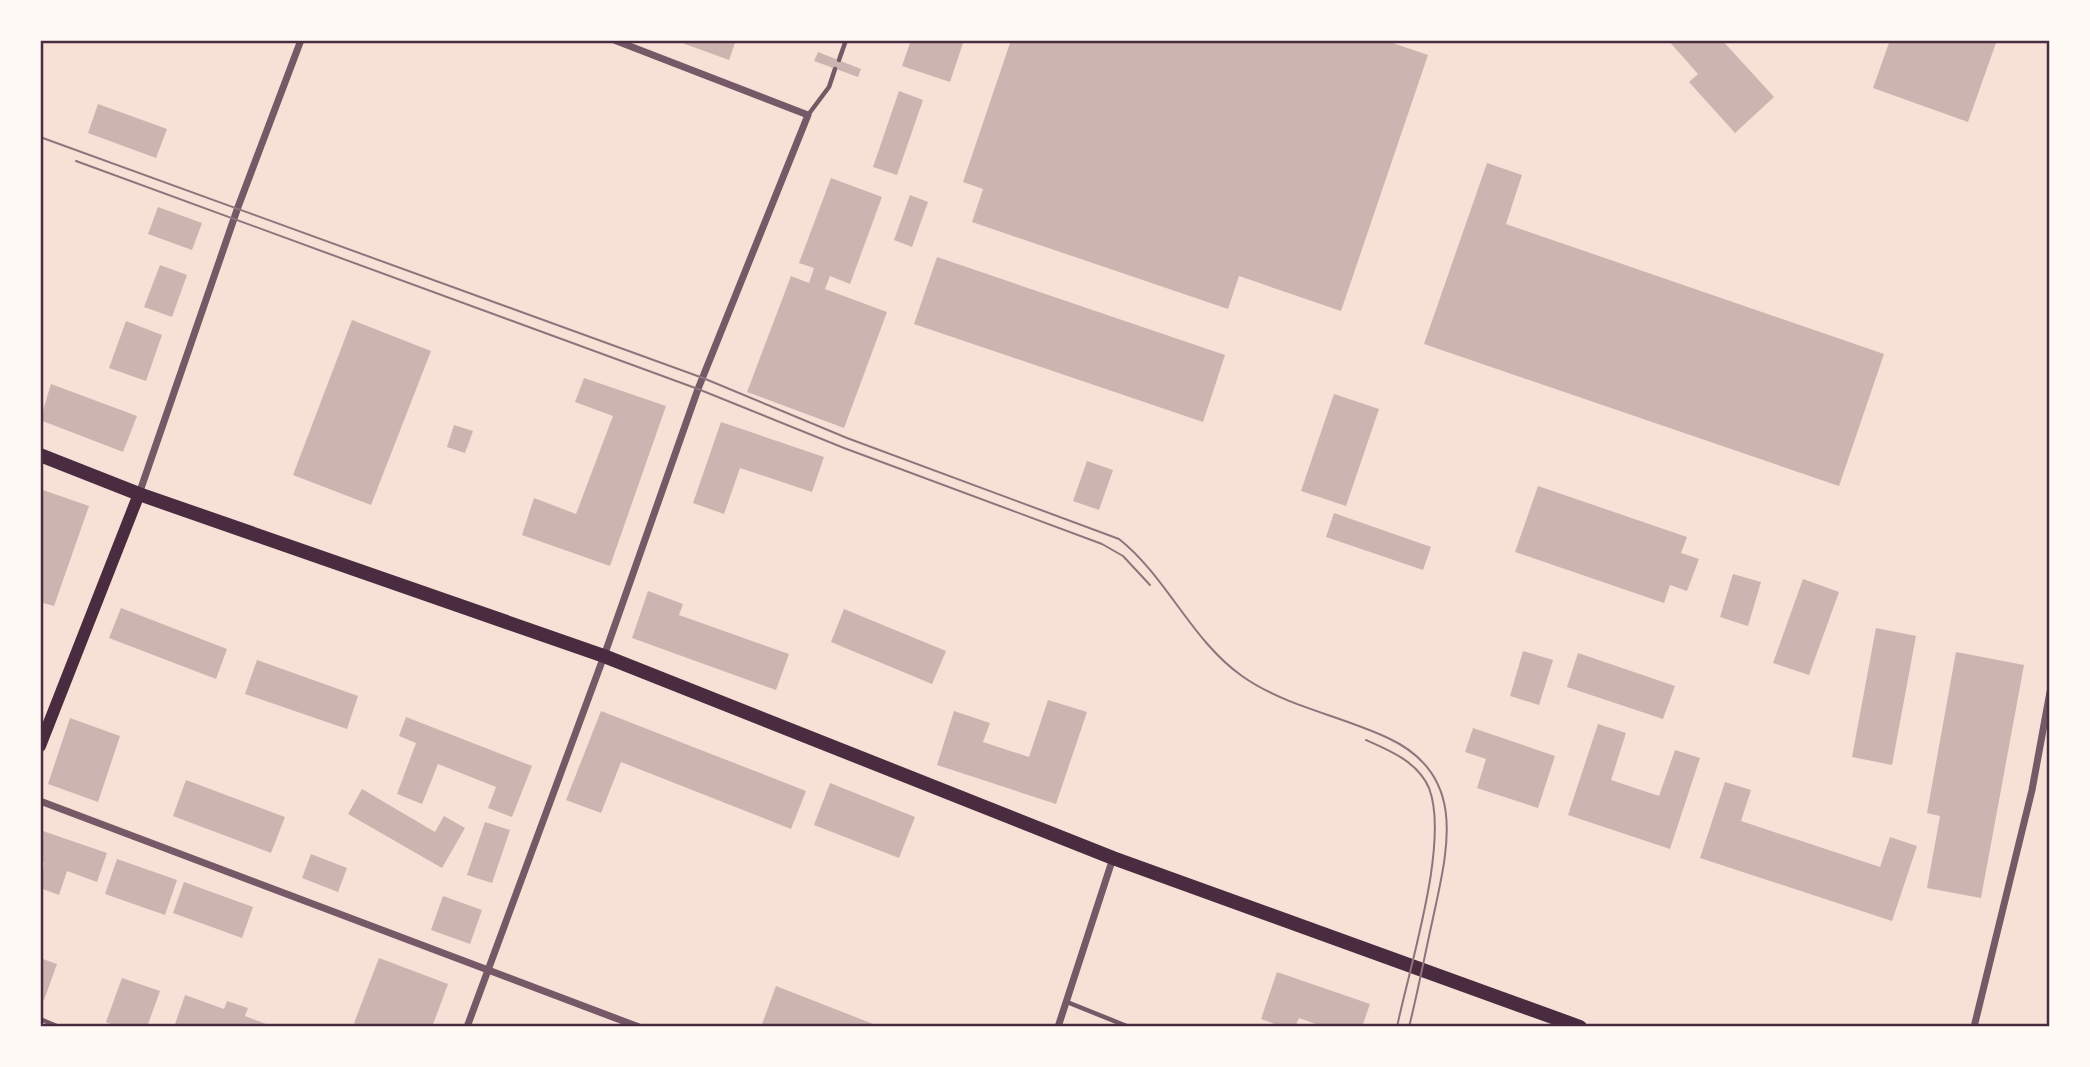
<svg xmlns="http://www.w3.org/2000/svg" width="2090" height="1067" font-family="'Source Sans 3',sans-serif">
<rect width="100%" height="100%" fill="#f7e1d7"/>
<g fill="#ccb4b1">
<path d="M674,40H736L729,60Z"/>
<path d="M911,40H964L950,82L902,66Z"/>
<path d="M1011,40H1384L1428,55L1341,311L1239,276L1228,309L972,222L983,189L963,182Z"/>
<path d="M1668,40H1722L1774,97L1735,133L1689,82L1698,74Z"/>
<path d="M1890,40H1997L1968,122L1873,88Z"/>
<path d="M818,52L861,69L858,77L814,61Z"/>
<path d="M899,91L923,100L897,175L873,167Z"/>
<path d="M98,104L167,129L156,158L88,133Z"/>
<path d="M1487,163L1522,175L1506,224L1884,354L1839,486L1424,344Z"/>
<path d="M831,178L882,197L850,284L830,276L825,289L887,312L844,428L747,392L791,276L809,283L814,268L799,263Z"/>
<path d="M910,195L928,202L912,247L894,240Z"/>
<path d="M158,207L202,223L192,250L148,234Z"/>
<path d="M937,257L1225,355L1203,422L914,324Z"/>
<path d="M160,265L187,275L172,317L144,307Z"/>
<path d="M352,320L431,351L371,505L293,475Z"/>
<path d="M126,321L162,335L146,381L109,368Z"/>
<path d="M584,378L666,406L610,566L522,535L534,498L576,514L613,416L575,402Z"/>
<path d="M51,384L137,416L123,452L40,420Z"/>
<path d="M1334,394L1379,409L1346,506L1301,491Z"/>
<path d="M721,422L824,457L812,492L740,468L724,514L693,503Z"/>
<path d="M454,425L473,431L465,453L447,447Z"/>
<path d="M1087,461L1113,470L1099,510L1073,501Z"/>
<path d="M1538,486L1687,537L1681,553L1699,559L1687,591L1670,585L1664,603L1515,552Z"/>
<path d="M40,489L89,506L54,606L40,602Z"/>
<path d="M1334,513L1431,547L1423,570L1326,537Z"/>
<path d="M1733,574L1761,582L1748,626L1720,617Z"/>
<path d="M1803,579L1839,592L1809,675L1773,663Z"/>
<path d="M648,591L683,604L679,615L789,654L776,690L632,638Z"/>
<path d="M121,608L227,649L216,679L109,638Z"/>
<path d="M844,609L946,651L932,684L831,642Z"/>
<path d="M1876,628L1916,636L1892,765L1852,757Z"/>
<path d="M1523,651L1553,660L1539,705L1510,696Z"/>
<path d="M1956,652L2024,665L1981,898L1927,888L1940,816L1927,813Z"/>
<path d="M1578,653L1675,686L1663,719L1567,687Z"/>
<path d="M257,660L358,696L347,729L245,694Z"/>
<path d="M1048,700L1087,712L1056,804L937,765L954,711L990,723L983,742L1029,757Z"/>
<path d="M601,711L806,791L791,829L621,762L601,813L566,800Z"/>
<path d="M406,717L532,766L512,817L488,808L496,787L438,764L422,804L397,794L416,743L399,736Z"/>
<path d="M70,718L120,736L98,802L48,784Z"/>
<path d="M1598,724L1626,733L1611,780L1659,796L1675,750L1700,758L1670,849L1568,815Z"/>
<path d="M1473,728L1555,756L1538,808L1477,788L1486,759L1465,752Z"/>
<path d="M186,780L285,817L271,853L173,816Z"/>
<path d="M1725,782L1751,790L1741,821L1880,867L1890,837L1917,846L1892,921L1700,858Z"/>
<path d="M830,783L915,817L899,858L814,825Z"/>
<path d="M362,789L435,832L444,816L465,828L442,868L348,814Z"/>
<path d="M485,822L510,830L492,883L467,875Z"/>
<path d="M40,830L107,853L97,882L67,871L59,895L40,888L44,863L40,862Z"/>
<path d="M311,854L347,868L338,892L302,878Z"/>
<path d="M117,859L177,880L165,915L105,894Z"/>
<path d="M184,882L253,907L242,938L173,913Z"/>
<path d="M443,896L482,910L470,944L431,930Z"/>
<path d="M40,958L57,964L44,1000L40,998Z"/>
<path d="M379,958L448,984L432,1027H363L354,1023Z"/>
<path d="M1277,972L1370,1004L1362,1027H1324L1299,1018L1295,1027H1283L1261,1019Z"/>
<path d="M122,978L160,991L147,1027H118L106,1022Z"/>
<path d="M776,986L881,1027H761Z"/>
<path d="M185,995L224,1009L227,1001L248,1008L245,1016L274,1027H174Z"/>
</g>
<g fill="none" stroke-linecap="round" stroke-linejoin="round">
<g stroke="#755966" stroke-width="4.5">
<path d="M839,60L846,40"/>
<path d="M808,115L829,87L835,69"/>
<path d="M1067,1002L1129,1027"/>
<path d="M40,1019L59,1027"/>
</g>
<g stroke="#755966" stroke-width="7">
<path d="M139,494L238,207L301,40"/>
<path d="M40,801L639,1027"/>
<path d="M467,1027L604,656L698,389L808,115L614,40"/>
<path d="M1058,1027L1113,858"/>
<path d="M1974,1027L2032,790L2050,692"/>
</g>
<path stroke="#4a2c40" stroke-width="12" d="M40,746L139,494"/>
<path stroke="#4a2c40" stroke-width="14" d="M40,455L139,494L604,656L1113,858L1580,1027"/>
<g stroke="#8f747c" stroke-width="2">
<path d="M40,137L703,378L847,438L1119,539C1167,577 1191,640 1242,676C1284,706 1342,716 1388,738C1468,775 1448,848 1433,918C1425,954 1418,991 1409,1027"/>
<path d="M76,161L698,389L844,448L1102,544L1123,556L1150,585"/>
<path d="M1366,740C1389,750 1418,762 1429,788C1450,842 1409,968 1397,1027"/>
</g>
</g>
<rect width="2090" height="1067" fill="none" stroke="#fffaf5" stroke-width="84"/>
<rect x="42" y="42" width="2006" height="983" fill="none" stroke="#4a2c40" stroke-width="2.5"/>
</svg>
